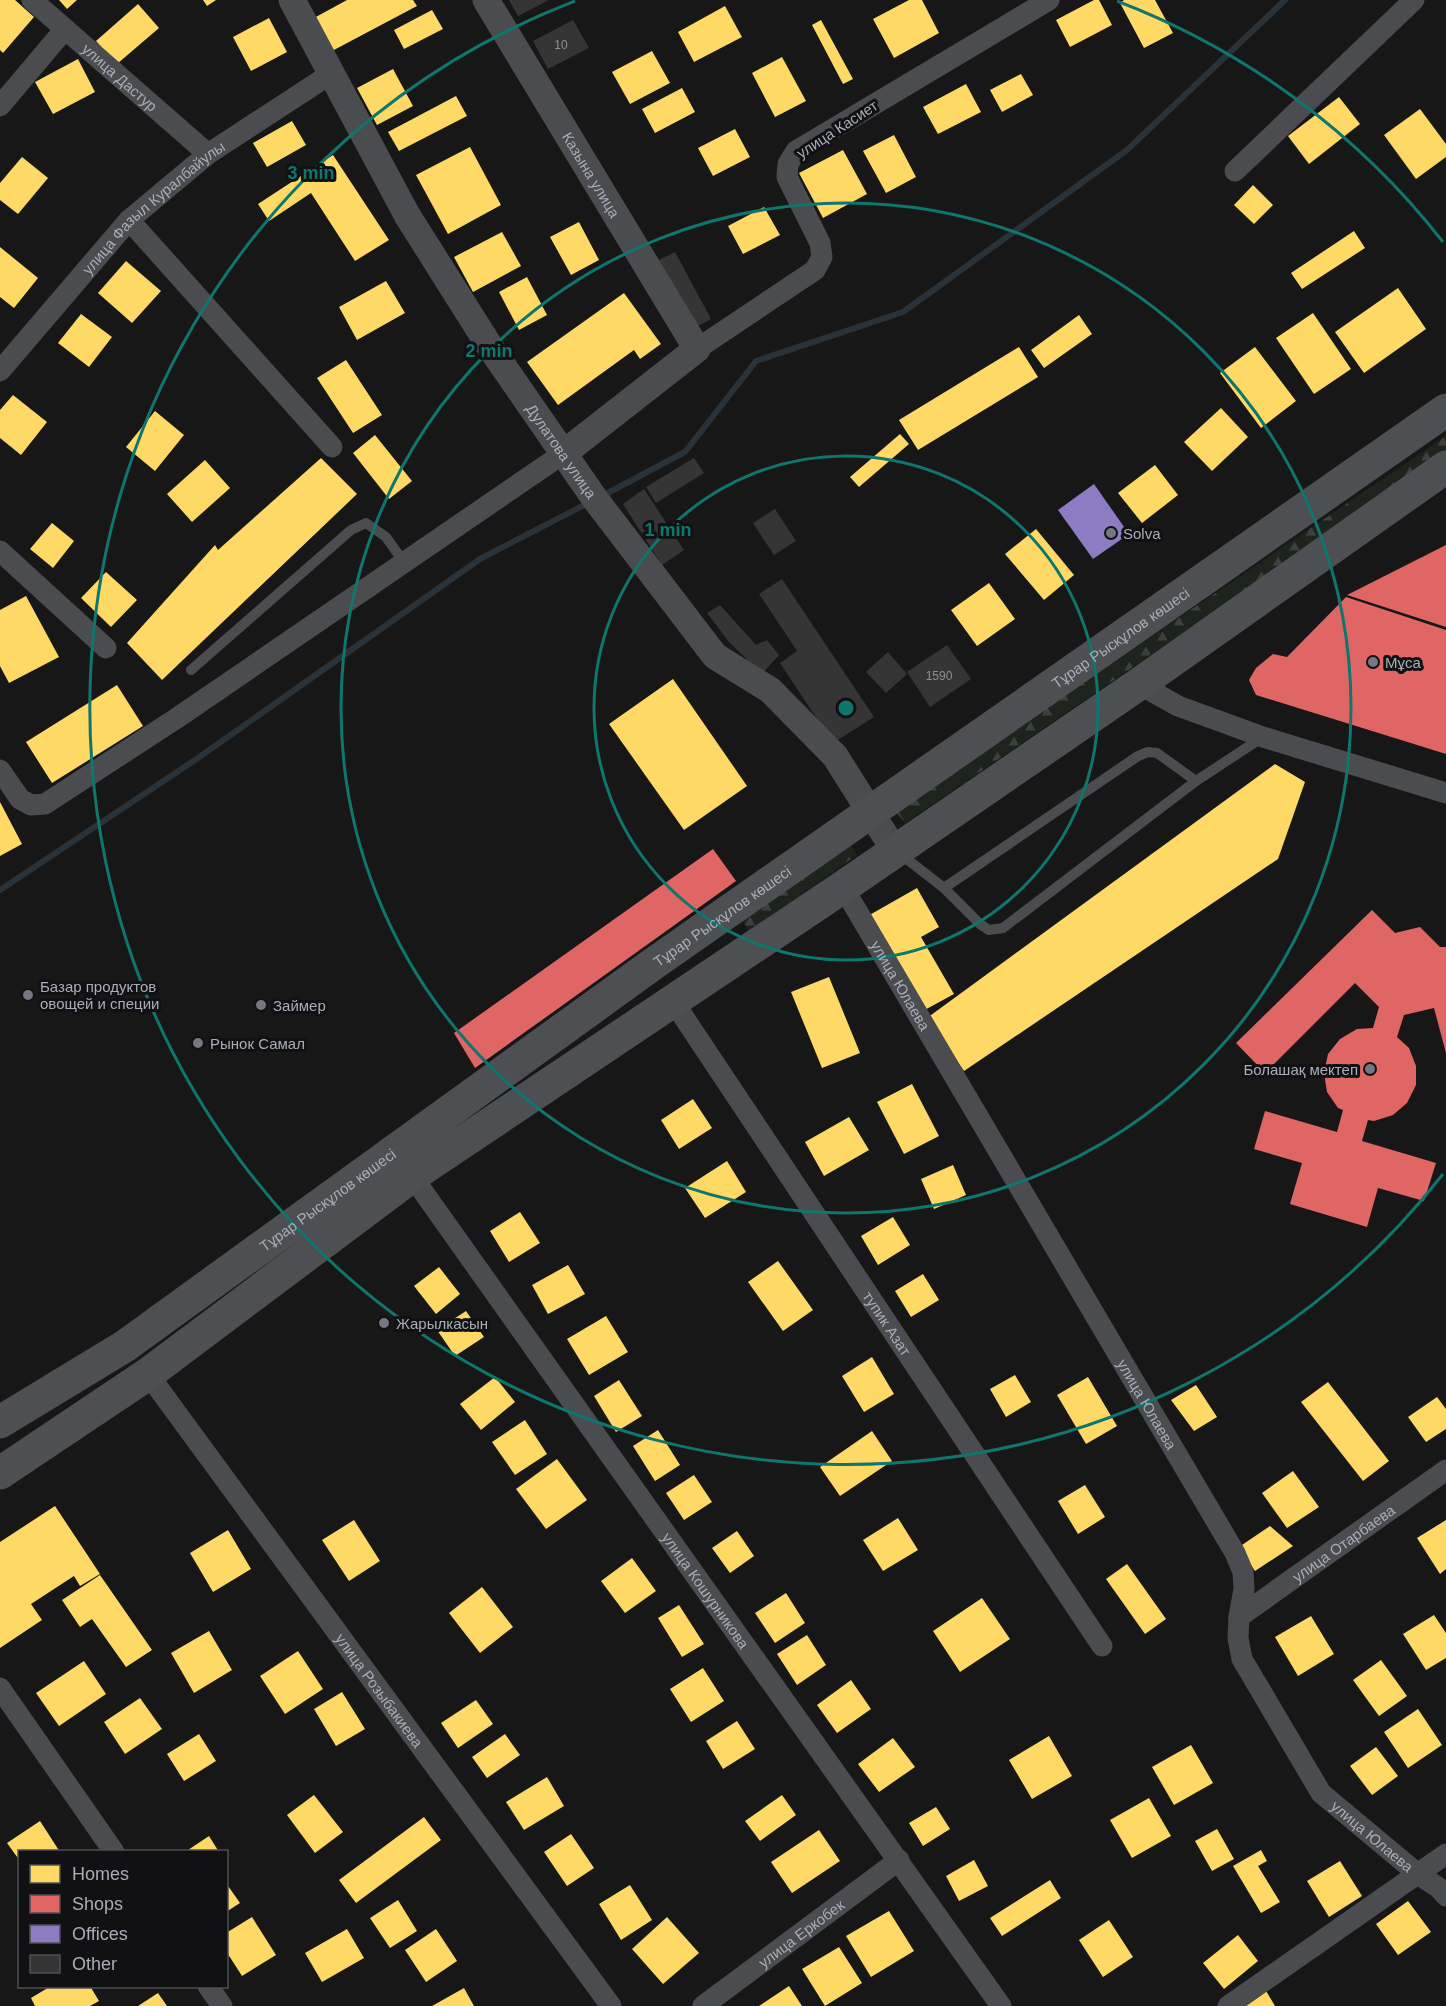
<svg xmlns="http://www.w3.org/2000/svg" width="1446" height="2006" font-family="Helvetica,sans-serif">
<defs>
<pattern id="forest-firs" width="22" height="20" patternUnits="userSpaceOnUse" patternTransform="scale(1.5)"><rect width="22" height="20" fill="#1d241e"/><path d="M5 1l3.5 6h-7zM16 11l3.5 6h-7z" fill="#3b413d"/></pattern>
</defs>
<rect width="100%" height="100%" fill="#171717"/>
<g fill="url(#forest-firs)">
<path d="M1446,436V453L905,823L895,811Z"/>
<path d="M849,843L857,855L749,931L741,919Z"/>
</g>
<g fill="#ffd966">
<path d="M0,0H15L34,17L3,53L0,50Z"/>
<path d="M59,0H77L67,9Z"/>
<path d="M203,0H216L207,6Z"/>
<path d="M347,0H413L417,6L332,51L314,18Z"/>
<path d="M909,0H922L939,33L894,58L873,19Z"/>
<path d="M1094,0H1099L1112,25L1070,47L1056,20Z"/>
<path d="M1124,0H1155L1173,33L1144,48L1120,3Z"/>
<path d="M138,4L159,28L117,64L96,41Z"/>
<path d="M725,6L742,37L694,62L678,32Z"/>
<path d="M432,10L443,29L404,49L394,30Z"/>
<path d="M269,18L287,52L251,71L233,37Z"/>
<path d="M821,20L853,79L843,84L812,25Z"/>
<path d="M652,51L670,83L630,104L612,72Z"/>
<path d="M782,57L806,101L775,117L752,73Z"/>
<path d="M78,59L95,92L53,114L35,82Z"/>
<path d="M393,69L413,106L377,125L357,88Z"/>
<path d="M1021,74L1033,95L1002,112L990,90Z"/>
<path d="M966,84L981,112L938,134L923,107Z"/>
<path d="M682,88L695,112L655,133L642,109Z"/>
<path d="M456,96L467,116L399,151L388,132Z"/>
<path d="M1339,97L1360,124L1309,164L1288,136Z"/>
<path d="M1420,109L1446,144V157L1416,179L1384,135Z"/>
<path d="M292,121L306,145L267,167L253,143Z"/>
<path d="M735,129L750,157L713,176L698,148Z"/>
<path d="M894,135L916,177L886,193L863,151Z"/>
<path d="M470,147L501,205L448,234L416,175Z"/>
<path d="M843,150L867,194L823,218L799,173Z"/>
<path d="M333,155L389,240L355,261L311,193L269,221L258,204Z"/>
<path d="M22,157L48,178L18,214L0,200V183Z"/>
<path d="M1253,185L1273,205L1254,224L1234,205Z"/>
<path d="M764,207L780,235L743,254L728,226Z"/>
<path d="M579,222L599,260L571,275L550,237Z"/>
<path d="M1354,231L1365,248L1302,289L1291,273Z"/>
<path d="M502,232L521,266L473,292L454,257Z"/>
<path d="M0,247L38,278L14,308L0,297Z"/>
<path d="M126,261L161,291L132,323L98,293Z"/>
<path d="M527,277L547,315L519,330L499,292Z"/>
<path d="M386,281L405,313L357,340L339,307Z"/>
<path d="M1398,288L1426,329L1364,373L1335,332Z"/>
<path d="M624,293L661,344L640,359L634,350L558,405L527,362Z"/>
<path d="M1313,313L1351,369L1314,394L1276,338Z"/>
<path d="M81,314L112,337L89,367L58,343Z"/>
<path d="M1079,315L1092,334L1044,368L1031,350Z"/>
<path d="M1019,347L1038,377L918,450L899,420Z"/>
<path d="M1255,347L1296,401L1261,428L1220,373Z"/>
<path d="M346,360L382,415L353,433L317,378Z"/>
<path d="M13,395L47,422L21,455L0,438V410Z"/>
<path d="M1221,408L1248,437L1212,471L1184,442Z"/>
<path d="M155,411L184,435L155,471L126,447Z"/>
<path d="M900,434L909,444L859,487L850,477Z"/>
<path d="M375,435L412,481L389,499L353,453Z"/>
<path d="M321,458L357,494L162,680L127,643L215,545L218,550Z"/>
<path d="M205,460L230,488L192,522L167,494Z"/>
<path d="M1155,465L1178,495L1142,523L1118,493Z"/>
<path d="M52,523L74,541L53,568L30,549Z"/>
<path d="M1036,529L1074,575L1044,600L1005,554Z"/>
<path d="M106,572L137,600L111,627L81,598Z"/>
<path d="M989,583L1015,619L977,646L951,610Z"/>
<path d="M26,596L59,657L9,683L0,666V610Z"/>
<path d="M673,679L747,786L684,830L609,724Z"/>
<path d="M117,685L143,726L52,783L26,742Z"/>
<path d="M1275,764L1305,782L1278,859L964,1071L927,1018Z"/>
<path d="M0,802L22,844L0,856Z"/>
<path d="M917,888L939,927L921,937L954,994L921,1012L866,917Z"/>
<path d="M829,977L860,1053L822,1068L791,992Z"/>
<path d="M912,1084L939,1136L904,1154L877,1102Z"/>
<path d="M693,1099L712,1128L679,1149L661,1120Z"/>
<path d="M849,1117L869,1150L824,1176L805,1142Z"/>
<path d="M727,1161L746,1192L705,1218L685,1188Z"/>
<path d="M953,1165L966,1195L934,1209L921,1179Z"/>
<path d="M520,1212L540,1243L509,1262L490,1231Z"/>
<path d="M893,1217L910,1245L878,1265L861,1236Z"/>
<path d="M778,1261L813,1310L783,1331L748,1282Z"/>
<path d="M568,1265L585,1294L548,1314L532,1285Z"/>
<path d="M439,1267L460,1294L436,1314L414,1286Z"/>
<path d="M923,1274L939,1300L911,1317L895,1291Z"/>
<path d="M466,1311L484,1337L455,1356L437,1330Z"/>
<path d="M606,1316L628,1352L589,1375L567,1339Z"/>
<path d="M872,1357L894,1394L864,1412L842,1376Z"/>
<path d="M1015,1375L1031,1402L1006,1417L990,1389Z"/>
<path d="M495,1377L515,1402L481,1430L460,1404Z"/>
<path d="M1088,1377L1117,1426L1086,1444L1057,1395Z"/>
<path d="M619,1380L642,1416L616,1432L594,1396Z"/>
<path d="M1328,1382L1389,1461L1363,1481L1301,1402Z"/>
<path d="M1196,1385L1217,1417L1194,1431L1171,1400Z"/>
<path d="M1437,1397L1446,1409V1429L1426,1442L1408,1417Z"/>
<path d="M525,1420L547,1454L515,1475L492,1442Z"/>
<path d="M658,1430L680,1465L655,1481L633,1446Z"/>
<path d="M872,1431L892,1461L840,1496L820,1467Z"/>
<path d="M557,1459L587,1500L546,1529L516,1489Z"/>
<path d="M1293,1471L1319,1507L1287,1528L1262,1493Z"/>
<path d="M694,1475L712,1502L684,1520L666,1493Z"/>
<path d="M1085,1485L1105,1517L1078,1534L1058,1501Z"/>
<path d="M55,1506L100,1574L80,1586L74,1576L31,1604L42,1620L0,1648V1542Z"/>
<path d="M898,1518L918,1550L883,1571L863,1540Z"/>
<path d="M354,1520L380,1561L349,1581L322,1540Z"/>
<path d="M1446,1520V1569L1440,1574L1417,1538Z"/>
<path d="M1270,1526L1293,1546L1255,1571L1239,1547Z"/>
<path d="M228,1530L251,1569L213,1592L190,1553Z"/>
<path d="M737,1531L754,1556L730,1573L712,1548Z"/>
<path d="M632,1558L656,1591L625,1613L601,1581Z"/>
<path d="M1127,1564L1166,1619L1145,1634L1106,1579Z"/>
<path d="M100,1575L152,1650L126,1667L92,1619L80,1627L62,1600Z"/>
<path d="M482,1587L513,1627L480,1653L449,1613Z"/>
<path d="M786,1593L805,1623L775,1643L755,1613Z"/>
<path d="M982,1598L1010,1639L960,1672L933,1631Z"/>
<path d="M679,1605L704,1644L682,1657L658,1618Z"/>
<path d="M1434,1615L1446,1633V1658L1426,1670L1403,1634Z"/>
<path d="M1311,1616L1334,1654L1298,1676L1275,1637Z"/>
<path d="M209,1631L232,1670L194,1693L171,1653Z"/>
<path d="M807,1635L826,1665L797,1685L777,1654Z"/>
<path d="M298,1651L323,1689L285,1714L260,1676Z"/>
<path d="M1381,1660L1407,1696L1379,1716L1353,1680Z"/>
<path d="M84,1661L106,1694L59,1726L36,1693Z"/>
<path d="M703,1668L724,1701L691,1722L670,1689Z"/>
<path d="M851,1680L871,1709L837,1733L817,1705Z"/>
<path d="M342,1692L365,1729L336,1746L314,1709Z"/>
<path d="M140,1698L162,1729L125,1754L104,1722Z"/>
<path d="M476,1700L493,1724L458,1748L441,1723Z"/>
<path d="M1418,1709L1442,1745L1408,1768L1384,1732Z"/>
<path d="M737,1721L755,1749L723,1769L706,1741Z"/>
<path d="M199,1734L216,1761L184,1781L167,1754Z"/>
<path d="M505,1734L520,1755L487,1778L472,1757Z"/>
<path d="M1049,1736L1072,1776L1032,1799L1009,1760Z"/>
<path d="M893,1738L915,1767L879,1792L858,1764Z"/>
<path d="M1191,1745L1213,1783L1174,1805L1152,1767Z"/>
<path d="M1376,1747L1398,1776L1372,1795L1350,1766Z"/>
<path d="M547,1777L564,1806L524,1830L506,1802Z"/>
<path d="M314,1795L343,1832L315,1853L287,1815Z"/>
<path d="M782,1795L796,1815L760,1841L745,1821Z"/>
<path d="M1149,1798L1171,1836L1132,1858L1110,1820Z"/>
<path d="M936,1807L950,1829L923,1846L909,1823Z"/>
<path d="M424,1817L441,1840L356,1903L339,1880Z"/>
<path d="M40,1821L60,1852H20V1861L7,1843Z"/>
<path d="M1217,1829L1234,1859L1212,1871L1195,1841Z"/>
<path d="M819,1830L840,1861L792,1893L771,1862Z"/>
<path d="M571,1834L594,1868L567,1886L544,1852Z"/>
<path d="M209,1836L219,1852H185Z"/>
<path d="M1261,1850L1267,1861L1258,1866L1280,1902L1261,1913L1233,1866Z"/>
<path d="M974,1860L988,1886L959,1901L946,1876Z"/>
<path d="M1340,1861L1362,1896L1329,1917L1307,1881Z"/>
<path d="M1050,1880L1061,1898L1002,1936L990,1918Z"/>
<path d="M226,1883L240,1903L226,1912Z"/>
<path d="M630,1885L652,1920L621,1940L599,1904Z"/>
<path d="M398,1900L417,1931L390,1948L370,1918Z"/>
<path d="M1408,1901L1431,1932L1398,1955L1376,1924Z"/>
<path d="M889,1911L914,1951L871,1977L846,1936Z"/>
<path d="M252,1917L276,1955L242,1976L226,1951V1933Z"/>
<path d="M667,1917L699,1953L663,1984L632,1949Z"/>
<path d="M1109,1920L1133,1957L1103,1977L1079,1940Z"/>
<path d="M347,1929L364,1958L322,1982L305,1953Z"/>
<path d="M436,1929L457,1961L426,1982L405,1950Z"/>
<path d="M1238,1935L1258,1961L1224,1989L1203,1963Z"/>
<path d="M839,1947L862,1983L825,2006L802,1969Z"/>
<path d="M1262,1984L1275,2006H1235Z"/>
<path d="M51,1986H90L99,2001L90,2006H35L31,1998Z"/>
<path d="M789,1986L802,2006H759Z"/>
<path d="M464,1988L474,2006H432Z"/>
<path d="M158,1993L167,2006H138Z"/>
</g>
<g fill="#e06666">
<path d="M1446,545V627L1347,595Z"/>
<path d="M1346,597L1446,630V754L1256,695L1249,680L1256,668L1273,654L1287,657Z"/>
<path d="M713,849L736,881L475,1068L454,1033Z"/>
<path d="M1372,910L1395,933L1420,927L1440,947H1446V1053L1434,1008L1404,1015L1397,1037L1409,1048L1416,1066V1085L1407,1103L1393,1115L1374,1121L1368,1120L1362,1141L1436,1163L1424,1201L1378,1188L1367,1227L1290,1204L1302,1163L1254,1149L1265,1111L1337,1132L1343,1110L1338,1108L1327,1092L1324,1073L1328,1054L1340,1039L1357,1029L1373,1028L1379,1007L1355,983L1265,1073L1236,1043Z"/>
</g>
<path fill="#8e7cc3" d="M1094,484L1129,534L1093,559L1058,510Z"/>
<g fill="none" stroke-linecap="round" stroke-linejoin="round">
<g stroke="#2a3239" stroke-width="6">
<path d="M602,496L685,452L756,361L903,312L1127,150L1285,0"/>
<path d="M0,890L198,758L480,559L590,502"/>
</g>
</g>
<g fill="#353536">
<path d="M509,0H549L518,16Z"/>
<path d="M573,20L589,48L548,69L533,41Z"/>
<path d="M675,252L711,319L687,332L651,264Z"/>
<path d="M694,458L704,473L656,503L646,487Z"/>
<path d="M644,489L684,550L662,565L623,504Z"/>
<path d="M775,509L796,541L774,555L753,523Z"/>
<path d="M782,579L874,717L833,743L780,663L797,651L759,594Z"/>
<path d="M720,605L756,645L767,640L779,655L762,674L729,642L707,613Z"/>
<path d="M947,645L971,679L930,707L907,672Z"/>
<path d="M888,652L907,674L886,693L866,672Z"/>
</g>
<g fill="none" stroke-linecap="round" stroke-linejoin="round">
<g stroke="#4b4c50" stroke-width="10">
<path d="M191,670L351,530L366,523L386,537L403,561"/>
<path d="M899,853L944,888L980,924L989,930L1003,928L1196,781L1263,737"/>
<path d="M944,888L1138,756L1148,752L1157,753L1196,781"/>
</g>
<g stroke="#4b4c50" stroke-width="21">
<path id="s1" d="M32,0L208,154"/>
<path d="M0,106L65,29"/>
<path d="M1235,171L1414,0"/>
<path d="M129,220L332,447"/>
<path d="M697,349L815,270L822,257L820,243L787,177L788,164L796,151L1049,0"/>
<path id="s2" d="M0,371L129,220L208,154L332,73"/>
<path d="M0,551L106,648"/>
<path d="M1139,684L1178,706L1263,737L1446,793"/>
<path d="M0,770L20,799L31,805L45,804L177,718L564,453"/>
<path id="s3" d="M843,887L1235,1553L1243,1572L1244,1589L1239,1617L1238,1638L1242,1659L1321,1793L1418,1874L1439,1888L1446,1896"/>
<path id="s4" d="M673,1001L1102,1646"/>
<path id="s5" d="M412,1176L1001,2006"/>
<path id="s6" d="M148,1374L611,2006"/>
<path id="s7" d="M1239,1617L1446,1470"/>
<path d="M0,1688L114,1852"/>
<path d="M208,1986L222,2006"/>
<path id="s8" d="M703,2006L899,1860"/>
<path d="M1228,2006L1446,1854"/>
</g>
<g stroke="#4b4c50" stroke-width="27">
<path id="s9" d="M292,0L407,215L492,350L595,499L715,656L770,690L835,756L895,851"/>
<path id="s10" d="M486,0L697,349L564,453"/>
</g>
<g stroke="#4d4f52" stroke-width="33">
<path id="s11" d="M0,1422L125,1346L653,964L1446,410"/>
<path d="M0,1473L148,1374L412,1176L843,887L1139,684L1446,467"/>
</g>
</g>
<g fill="none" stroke="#0f766e" stroke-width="3">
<circle cx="846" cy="708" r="252"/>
<circle cx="846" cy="708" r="505"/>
<path d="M1443 1174A757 757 0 1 1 575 1M1117 1A757 757 0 0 1 1443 242"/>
</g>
<g fill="#757880" stroke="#111113" stroke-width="2">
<circle cx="1111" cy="533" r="6"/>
<circle cx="1373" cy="662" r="6"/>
<circle cx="28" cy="995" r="6"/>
<circle cx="261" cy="1005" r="6"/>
<circle cx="198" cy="1043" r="6"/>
<circle cx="1370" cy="1069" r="6"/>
<circle cx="384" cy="1323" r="6"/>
</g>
<g text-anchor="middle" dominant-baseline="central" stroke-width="6" stroke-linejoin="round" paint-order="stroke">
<g font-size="12" fill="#8b8f98">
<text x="561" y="45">10</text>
<text x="939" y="676">1590</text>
</g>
<g font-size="15" fill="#a8adb8" stroke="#111113">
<text stroke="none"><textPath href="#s1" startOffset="117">улица Дастур</textPath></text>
<text transform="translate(837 129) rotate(-33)">улица Касиет</text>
<text stroke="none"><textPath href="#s10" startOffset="204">Казына улица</textPath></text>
<text stroke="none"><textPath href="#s2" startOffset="225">улица Фазыл Куралбайулы</textPath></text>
<text stroke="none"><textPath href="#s9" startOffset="526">Дулатова улица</textPath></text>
<text stroke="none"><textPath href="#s11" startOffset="1368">Тұрар Рыскұлов көшесі</textPath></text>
<text stroke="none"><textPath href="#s11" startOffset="882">Тұрар Рыскұлов көшесі</textPath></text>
<text stroke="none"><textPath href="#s3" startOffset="114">улица Юлаева</textPath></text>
<text stroke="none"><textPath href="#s11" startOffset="396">Тұрар Рыскұлов көшесі</textPath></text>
<text stroke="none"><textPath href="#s4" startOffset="387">тупик Азат</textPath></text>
<text stroke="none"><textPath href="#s3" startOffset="600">улица Юлаева</textPath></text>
<text stroke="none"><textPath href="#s7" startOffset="128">улица Отарбаева</textPath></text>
<text stroke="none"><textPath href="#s5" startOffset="508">улица Кошурникова</textPath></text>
<text stroke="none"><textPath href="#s6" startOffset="392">улица Розыбакиева</textPath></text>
<text stroke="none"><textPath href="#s3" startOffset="1104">улица Юлаева</textPath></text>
<text stroke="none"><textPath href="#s8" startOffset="122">улица Еркобек</textPath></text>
</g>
<g font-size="15" fill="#a8adb8" stroke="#111113" text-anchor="start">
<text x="1123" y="533">Solva</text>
<text x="1385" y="662">Мұса</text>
<text x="40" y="986">Базар продуктов<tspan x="40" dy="17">овощей и специи</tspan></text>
<text x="273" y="1005">Займер</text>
<text x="210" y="1043">Рынок Самал</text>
<text x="1358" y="1069" text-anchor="end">Болашақ мектеп</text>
<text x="396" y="1323">Жарылкасын</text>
</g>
</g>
<circle cx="846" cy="708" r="9" fill="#0f766e" stroke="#111113" stroke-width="3"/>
<g font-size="18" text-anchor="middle" font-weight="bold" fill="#0f766e" stroke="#111113" stroke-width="6" stroke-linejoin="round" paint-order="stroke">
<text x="311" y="179">3 min</text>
<text x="489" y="357">2 min</text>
<text x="668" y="536">1 min</text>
</g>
<rect x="18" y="1850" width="210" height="138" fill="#111113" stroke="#4d4f55" stroke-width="1.5"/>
<rect x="30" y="1865" width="30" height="18" fill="#ffd966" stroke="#4d4f55" stroke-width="1.5"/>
<text x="72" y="1880" font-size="18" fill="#a8adb8">Homes</text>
<rect x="30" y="1895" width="30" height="18" fill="#e06666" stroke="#4d4f55" stroke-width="1.5"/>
<text x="72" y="1910" font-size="18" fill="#a8adb8">Shops</text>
<rect x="30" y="1925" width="30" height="18" fill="#8e7cc3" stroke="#4d4f55" stroke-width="1.5"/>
<text x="72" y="1940" font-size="18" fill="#a8adb8">Offices</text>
<rect x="30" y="1955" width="30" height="18" fill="#353536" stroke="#4d4f55" stroke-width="1.5"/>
<text x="72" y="1970" font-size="18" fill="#a8adb8">Other</text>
</svg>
